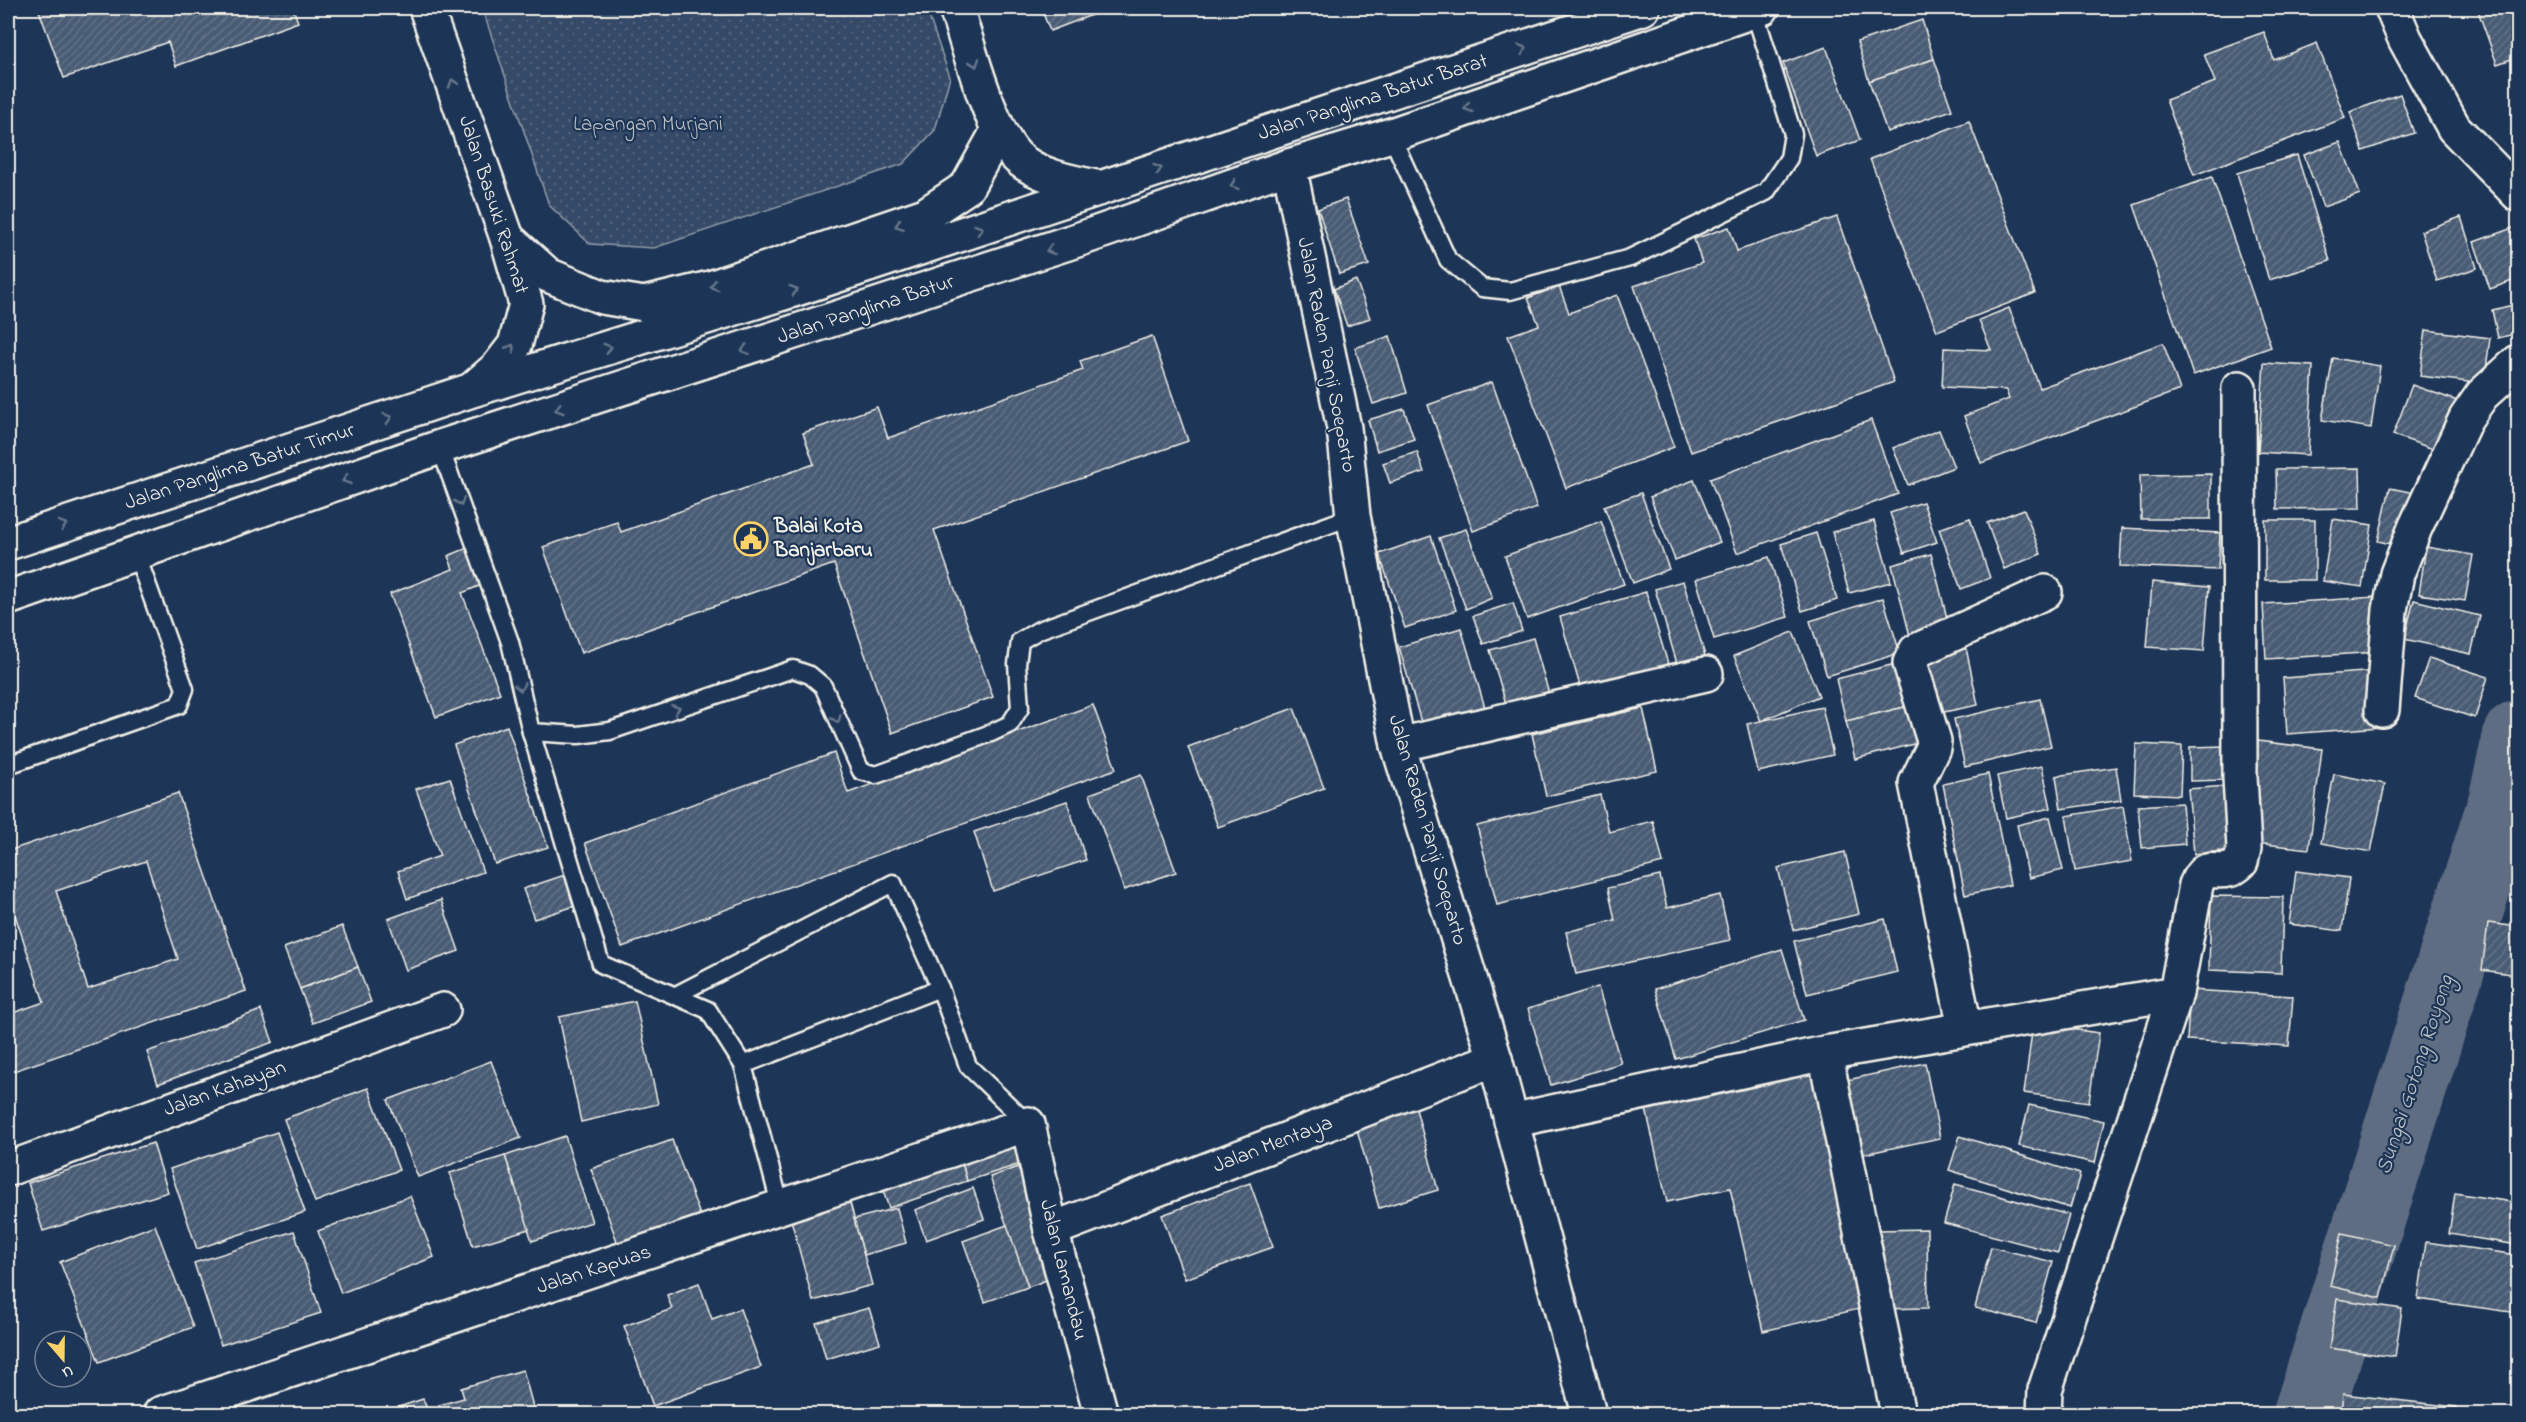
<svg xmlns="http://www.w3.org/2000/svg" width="2526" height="1422" font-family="'Indie Flower',sans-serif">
<defs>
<pattern id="grass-dots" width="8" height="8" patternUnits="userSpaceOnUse" patternTransform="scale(1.5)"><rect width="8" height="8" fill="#354a67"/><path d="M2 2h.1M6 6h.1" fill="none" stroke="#53657d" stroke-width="1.8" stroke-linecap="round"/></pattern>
<pattern id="building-hatch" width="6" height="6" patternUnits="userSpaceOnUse" patternTransform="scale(1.5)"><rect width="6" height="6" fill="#485b74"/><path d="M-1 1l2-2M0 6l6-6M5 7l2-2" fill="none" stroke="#637388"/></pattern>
</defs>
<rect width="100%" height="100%" fill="#1d3557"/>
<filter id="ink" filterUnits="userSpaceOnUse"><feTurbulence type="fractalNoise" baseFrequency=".0167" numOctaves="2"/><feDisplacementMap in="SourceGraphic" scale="12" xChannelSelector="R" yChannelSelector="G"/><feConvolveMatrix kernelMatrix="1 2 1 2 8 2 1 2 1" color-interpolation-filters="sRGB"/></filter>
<g filter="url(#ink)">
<path fill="url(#grass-dots)" stroke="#949ea8" stroke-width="1.5" d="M482,8H926L950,77L935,130L903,164L654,248L590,244L549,205Z"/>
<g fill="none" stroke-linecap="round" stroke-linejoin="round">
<path stroke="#5e6d82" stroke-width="70" d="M2308,1414L2503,802L2518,735"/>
</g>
<g fill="url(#building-hatch)" stroke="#f4f1e8" stroke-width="1.5" fill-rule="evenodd">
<path d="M38,8H293L298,22L176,66L168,42L64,78Z"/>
<path d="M1041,8H1110L1050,31Z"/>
<path d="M2477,8H2518V57L2497,64Z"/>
<path d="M1922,20L1934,59L1869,81L1857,42Z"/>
<path d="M2264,32L2274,60L2317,43L2345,118L2194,175L2166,100L2215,82L2204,54Z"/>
<path d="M1826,47L1860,140L1816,156L1783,63Z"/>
<path d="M1934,59L1952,110L1887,132L1869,81Z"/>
<path d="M2400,94L2414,133L2363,151L2350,112Z"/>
<path d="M1969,121L2035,293L1937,331L1870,159Z"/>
<path d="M2340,142L2360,194L2323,207L2304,155Z"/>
<path d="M2297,155L2330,261L2269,280L2237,173Z"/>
<path d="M2212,177L2271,347L2193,375L2134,205Z"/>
<path d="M1346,199L1369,265L1339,274L1318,209Z"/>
<path d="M1837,217L1894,382L1691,452L1634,286L1702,263L1694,239L1729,227L1737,251Z"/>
<path d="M2461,217L2477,268L2437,281L2421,231Z"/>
<path d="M2518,226V279L2490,289L2474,242Z"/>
<path d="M1356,280L1370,318L1347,326L1334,289Z"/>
<path d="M1559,286L1569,313L1617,295L1674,447L1566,488L1508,336L1539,325L1528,298Z"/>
<path d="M2513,305L2518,333L2498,338L2492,310Z"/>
<path d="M2009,308L2040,388L2163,343L2180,390L1981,463L1964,416L2009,399L2006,390L1942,387L1944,348L1991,350L1979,320Z"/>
<path d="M2426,330L2490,338L2484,384L2420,376Z"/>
<path d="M1152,336L1188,441L934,530L993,697L892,733L834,564L581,653L543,547L617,522L621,532L814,464L803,433L877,407L888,438L1083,370L1080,361Z"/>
<path d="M1390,336L1407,393L1373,404L1355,348Z"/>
<path d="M2333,358L2380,366L2371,428L2322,420Z"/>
<path d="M2264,363L2313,366L2308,455L2258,452Z"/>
<path d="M1492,382L1537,508L1473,531L1428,405Z"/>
<path d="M2412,385L2463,403L2445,453L2393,435Z"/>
<path d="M1404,409L1414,439L1377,451L1368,420Z"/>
<path d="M1871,420L1898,494L1737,553L1710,479Z"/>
<path d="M1939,430L1954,467L1908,485L1893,448Z"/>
<path d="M1417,452L1424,472L1390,483L1383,463Z"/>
<path d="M2360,468L2361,508L2277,509L2276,469Z"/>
<path d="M2211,474V519H2141L2140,475Z"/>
<path d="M1694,480L1720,542L1675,560L1650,497Z"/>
<path d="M2390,488L2415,493L2403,547L2378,541Z"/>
<path d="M1641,493L1669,569L1633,583L1604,506Z"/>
<path d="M1923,502L1937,542L1904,553L1890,513Z"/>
<path d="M2024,509L2041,554L2004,569L1987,523Z"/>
<path d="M1970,518L1990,578L1961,589L1939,529Z"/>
<path d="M2333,519L2372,525L2362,587L2323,581Z"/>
<rect x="2265" y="520" width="50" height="60"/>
<path d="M1601,521L1624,584L1527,619L1505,556Z"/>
<path d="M1874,521L1891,582L1849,593L1832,532Z"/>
<path d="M2122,528L2220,533L2218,570L2120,566Z"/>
<path d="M1466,529L1492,598L1466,609L1439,538Z"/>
<path d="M1816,533L1837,600L1802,611L1781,544Z"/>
<path d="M1431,536L1456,610L1405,628L1379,554Z"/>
<path d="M470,547L484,584L462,593L500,693L436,717L390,594L453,569L448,556Z"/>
<path d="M2426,547L2473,555L2465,601L2419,594Z"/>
<path d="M1931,554L1950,630L1911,640L1892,565Z"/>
<path d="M1769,557L1788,617L1714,639L1696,579Z"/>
<path d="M1683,581L1706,659L1678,667L1655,589Z"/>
<path d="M2152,582L2209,587L2204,651L2147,647Z"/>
<path d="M1646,592L1669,667L1582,693L1560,617Z"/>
<path d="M2376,597L2379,652L2266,659L2263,604Z"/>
<path d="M1883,598L1900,653L1827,676L1810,621Z"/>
<path d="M2414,600L2480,616L2471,654L2404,639Z"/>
<path d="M1513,603L1522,631L1483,644L1473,616Z"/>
<path d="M1461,628L1486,711L1423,729L1399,647Z"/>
<path d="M1793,632L1819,696L1761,721L1734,656Z"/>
<path d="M1533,638L1549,694L1507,707L1490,650Z"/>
<path d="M1965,643L1978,705L1939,713L1927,651Z"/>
<path d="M2429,658L2488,677L2475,718L2415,698Z"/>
<path d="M1899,663L1909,706L1846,721L1836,679Z"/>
<path d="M2377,671L2381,727L2287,734L2283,678Z"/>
<path d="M2040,699L2051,746L1965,767L1954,719Z"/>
<path d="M1093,705L1116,769L622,947L585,843L834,753L848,793Z"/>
<path d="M1909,706L1918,743L1855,759L1846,721Z"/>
<path d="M1822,707L1833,755L1758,772L1747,724Z"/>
<path d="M1294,708L1324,788L1218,827L1188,747Z"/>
<path d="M1643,708L1657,771L1546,796L1532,734Z"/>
<path d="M507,726L548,847L495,864L454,745Z"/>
<path d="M2258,741L2322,749L2309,849L2247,842Z"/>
<path d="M2136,744L2182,746L2180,795L2134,793Z"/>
<path d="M2225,746L2226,780L2190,781V747Z"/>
<path d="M2042,766L2051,808L2006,818L1997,776Z"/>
<path d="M2116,767L2121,800L2061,809L2056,776Z"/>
<path d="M1988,774L2010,885L1965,895L1943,784Z"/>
<path d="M2334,774L2385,784L2371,852L2321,843Z"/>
<path d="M1141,775L1176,872L1124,890L1090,794Z"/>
<path d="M450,778L483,872L407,899L398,871L440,856L416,789Z"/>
<path d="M2227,786L2232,850L2194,854L2188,789Z"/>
<path d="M178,793L246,991L8,1073V1007L10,1014L44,1002L12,906L8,907V851ZM146,861L178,959L88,989L56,891Z"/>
<path d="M1600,795L1609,832L1653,821L1663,863L1497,905L1477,826Z"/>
<path d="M1067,801L1086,860L993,891L974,832Z"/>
<path d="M2182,803L2185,844L2142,848L2138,806Z"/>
<path d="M2123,806L2132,861L2075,871L2066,816Z"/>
<path d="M2050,817L2063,870L2029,878L2017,825Z"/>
<path d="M1845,852L1859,914L1793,930L1778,868Z"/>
<path d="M2296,871L2349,878L2342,931L2289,924Z"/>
<path d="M565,875L575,906L534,919L523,889Z"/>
<path d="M1660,876L1667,908L1720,895L1730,940L1576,974L1566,932L1615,920L1608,888Z"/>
<path d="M2211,896L2283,897L2281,973L2209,970Z"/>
<path d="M441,900L459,951L406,970L388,919Z"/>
<path d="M1885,919L1897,972L1807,994L1794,941Z"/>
<path d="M2488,923L2518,927V975L2482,970Z"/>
<path d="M342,926L358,967L300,989L284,948Z"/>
<path d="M1782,949L1804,1020L1676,1059L1655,989Z"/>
<path d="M358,967L371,1002L313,1023L300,989Z"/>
<path d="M1598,987L1621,1063L1551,1085L1528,1009Z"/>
<path d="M2190,990L2293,996L2289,1046L2187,1040Z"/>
<path d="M635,1001L658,1104L581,1122L559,1017Z"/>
<path d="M261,1010L273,1042L158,1084L147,1052Z"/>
<path d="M2033,1024L2099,1033L2089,1102L2024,1093Z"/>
<path d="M491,1061L521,1138L418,1177L388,1100Z"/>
<path d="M1925,1063L1940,1138L1854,1156L1838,1082Z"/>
<path d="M1818,1070L1872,1306L1763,1331L1730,1188L1667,1202L1646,1109Z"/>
<path d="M368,1088L399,1170L315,1202L284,1119Z"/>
<path d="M2029,1105L2104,1121L2095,1163L2019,1146Z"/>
<path d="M1416,1109L1438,1190L1379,1208L1356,1126Z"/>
<path d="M277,1132L305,1212L197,1249L170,1169Z"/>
<path d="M565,1136L592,1222L532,1241L505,1156Z"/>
<path d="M1019,1136L1027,1162L967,1181L960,1156Z"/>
<path d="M1960,1136L2080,1174L2070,1208L1949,1170Z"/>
<path d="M672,1140L700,1215L618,1244L591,1169Z"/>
<path d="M153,1143L168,1192L43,1231L28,1183Z"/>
<path d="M505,1156L529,1229L473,1246L450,1173Z"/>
<path d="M960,1156L967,1181L889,1208L880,1182Z"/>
<path d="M1018,1167L1057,1276L1028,1287L990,1177Z"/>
<path d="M1250,1183L1273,1247L1185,1279L1162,1215Z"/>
<path d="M1955,1184L2069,1215L2058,1253L1944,1223Z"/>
<path d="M973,1188L984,1219L926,1240L915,1210Z"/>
<path d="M2455,1193L2518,1203V1245L2449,1234Z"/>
<path d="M410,1196L434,1257L341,1293L318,1231Z"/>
<path d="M849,1199L872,1285L813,1301L790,1216Z"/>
<path d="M897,1208L906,1243L864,1255L854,1219Z"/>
<path d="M155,1225L193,1327L99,1362L60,1262Z"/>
<path d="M1007,1225L1028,1287L985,1302L963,1241Z"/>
<path d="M1927,1229L1928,1308L1878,1309L1877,1230Z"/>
<path d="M294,1231L321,1313L221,1345L194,1263Z"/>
<path d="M2342,1233L2394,1245L2381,1298L2330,1286Z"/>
<path d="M2426,1242L2518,1255V1313L2418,1299Z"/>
<path d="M1991,1247L2053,1262L2036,1323L1975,1308Z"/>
<path d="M699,1283L712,1319L740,1309L761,1367L653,1406L624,1326L672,1309L667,1295Z"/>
<path d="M2337,1299L2402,1309L2395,1357L2329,1348Z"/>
<path d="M869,1308L880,1343L826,1359L816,1323Z"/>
<path d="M523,1370L535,1414H442L439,1405L464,1398L461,1388Z"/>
<path d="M2343,1394L2456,1407L2455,1414H2341Z"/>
<path d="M423,1399L429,1414H378Z"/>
</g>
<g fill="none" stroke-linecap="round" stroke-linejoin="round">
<defs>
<g id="lane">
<path d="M1391,135L1448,260L1482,288L1510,291L1630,258L1766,192L1789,158L1793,134L1754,10"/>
<path d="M440,447L510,642L531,732L578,735L610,731L793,669L810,675L823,686L861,771L876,775L991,733L1010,724L1020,708L1017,664L1020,641L1039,630L1353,516"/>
<path d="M531,732L601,964L708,1010L743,1065L781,1208"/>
<path d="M8,765L179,705L185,689L136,553"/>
<path d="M678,994L893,883L940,988L968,1066L1028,1124"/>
<path d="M743,1065L940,988"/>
</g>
<g id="street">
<path d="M2382,710L2390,610L2397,574L2415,528L2466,418L2482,395L2518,362"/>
<path d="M1398,745L1706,674"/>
<path d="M1965,1028L1916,783L1933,748L1934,741L1910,663L1916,651L2045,592"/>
<path d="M1825,1053L1898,1414"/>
<path d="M1511,1121L1825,1053L2176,993"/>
<path d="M8,1169L443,1010"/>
<path d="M1051,1230L1495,1059"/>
<path d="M160,1414L1028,1124L1051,1230L1101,1414"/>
<path d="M2044,1414L2045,1390L2176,993L2196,885C2205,862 2211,874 2228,870C2233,869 2238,865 2241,862L2244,848L2240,777L2239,388"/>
</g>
<g id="secondary">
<path d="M426,8L507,238L526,304L515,345L498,367L475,387"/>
<path d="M956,8C969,47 989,127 1016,156C1035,176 1075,183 1101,188"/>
<path d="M2392,8L2405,39L2454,128L2518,194"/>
<path d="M1289,166L1344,428L1353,516L1398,745L1495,1059L1589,1414"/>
<path d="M507,238L548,275L602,297L644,304L710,288L925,215L967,187L998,131"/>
<path d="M8,543L472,390L793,290L1643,8"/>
<path d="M8,598L440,447L1080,239L1289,166L1391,135L1762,8"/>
</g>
</defs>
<use href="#lane" stroke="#f4f1e8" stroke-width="21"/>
<use href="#street" stroke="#f4f1e8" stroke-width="38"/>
<use href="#secondary" stroke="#f4f1e8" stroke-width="38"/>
<use href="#lane" stroke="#1d3557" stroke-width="16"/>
<use href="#street" stroke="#1d3557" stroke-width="33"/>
<use href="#secondary" stroke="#1d3557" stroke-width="33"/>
</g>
<defs><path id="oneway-chevron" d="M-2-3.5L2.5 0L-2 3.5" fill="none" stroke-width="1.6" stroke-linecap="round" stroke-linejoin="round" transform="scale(1.5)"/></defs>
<g stroke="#68778a">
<use href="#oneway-chevron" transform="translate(1523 49) rotate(-18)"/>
<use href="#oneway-chevron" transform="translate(975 63) rotate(71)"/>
<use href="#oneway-chevron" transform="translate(453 83) rotate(-109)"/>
<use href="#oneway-chevron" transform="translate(1468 108) rotate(161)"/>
<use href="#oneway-chevron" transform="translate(1158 169) rotate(-18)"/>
<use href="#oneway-chevron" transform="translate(1234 185) rotate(161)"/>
<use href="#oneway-chevron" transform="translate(899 225) rotate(159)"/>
<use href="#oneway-chevron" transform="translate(979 229) rotate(-18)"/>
<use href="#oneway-chevron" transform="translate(1050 250) rotate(162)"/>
<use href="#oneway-chevron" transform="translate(714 286) rotate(163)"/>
<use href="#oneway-chevron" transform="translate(794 290) rotate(-18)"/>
<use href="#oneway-chevron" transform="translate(511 348) rotate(-58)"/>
<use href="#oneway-chevron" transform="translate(608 348) rotate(-17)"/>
<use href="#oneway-chevron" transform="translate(745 350) rotate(162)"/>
<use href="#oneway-chevron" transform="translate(559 409) rotate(162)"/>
<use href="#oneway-chevron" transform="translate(388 418) rotate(-18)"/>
<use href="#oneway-chevron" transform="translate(346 480) rotate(161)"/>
<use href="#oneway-chevron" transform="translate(460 502) rotate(71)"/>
<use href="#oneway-chevron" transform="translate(63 525) rotate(-18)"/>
<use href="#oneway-chevron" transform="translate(520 687) rotate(77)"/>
<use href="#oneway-chevron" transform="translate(676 709) rotate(-19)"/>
<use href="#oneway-chevron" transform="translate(837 719) rotate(67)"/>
</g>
</g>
<defs>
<symbol id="civic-ring" viewBox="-11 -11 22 22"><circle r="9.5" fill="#1d3557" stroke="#ffd166" stroke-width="1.5"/><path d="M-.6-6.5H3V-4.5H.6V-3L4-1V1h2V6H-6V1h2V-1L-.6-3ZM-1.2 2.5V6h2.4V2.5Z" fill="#ffd166"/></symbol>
</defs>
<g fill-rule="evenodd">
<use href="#civic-ring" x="732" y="520" width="38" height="38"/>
</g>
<g text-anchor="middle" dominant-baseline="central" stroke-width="4.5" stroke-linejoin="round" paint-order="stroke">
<g font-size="21" fill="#f4f1e8" stroke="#1d3557">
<text transform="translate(1373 98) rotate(-18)">Jalan Panglima Batur Barat</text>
<text transform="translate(493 205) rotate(72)">Jalan Basuki Rahmat</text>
<text transform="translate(866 310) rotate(-18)">Jalan Panglima Batur</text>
<text transform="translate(1326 355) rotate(79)">Jalan Raden Panji Soeparto</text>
<text transform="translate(240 467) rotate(-18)">Jalan Panglima Batur Timur</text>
<text transform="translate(1427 830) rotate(74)">Jalan Raden Panji Soeparto</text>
<text transform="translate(225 1089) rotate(-20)">Jalan Kahayan</text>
<text transform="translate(1273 1145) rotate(-21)">Jalan Mentaya</text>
<text transform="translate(594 1270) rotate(-18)">Jalan Kapuas</text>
<text transform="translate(1063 1270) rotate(76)">Jalan Lamandau</text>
</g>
<g font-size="21" fill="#bbbfc1" stroke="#1d3557">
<text x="648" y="125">Lapangan Murjani</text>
</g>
<g font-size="21" font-weight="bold" fill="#f4f1e8" stroke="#1d3557" text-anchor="start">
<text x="774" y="527">Balai Kota<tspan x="774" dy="24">Banjarbaru</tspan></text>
</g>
<g font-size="22" font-style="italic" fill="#c0c3c4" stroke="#1d3557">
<text transform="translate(2416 1075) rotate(-72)">Sungai Gotong Royong</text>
</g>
</g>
<rect width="2526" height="1422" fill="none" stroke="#1d3557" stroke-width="30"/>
<rect x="15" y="15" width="2496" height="1392" fill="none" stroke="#f4f1e8" stroke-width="2" filter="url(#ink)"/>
<g transform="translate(63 1359) rotate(160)"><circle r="28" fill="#1d3557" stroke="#738091" stroke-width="1.5"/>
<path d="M0-4.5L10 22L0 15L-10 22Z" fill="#ffd166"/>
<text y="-9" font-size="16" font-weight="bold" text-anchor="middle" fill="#f4f1e8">U</text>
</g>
</svg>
